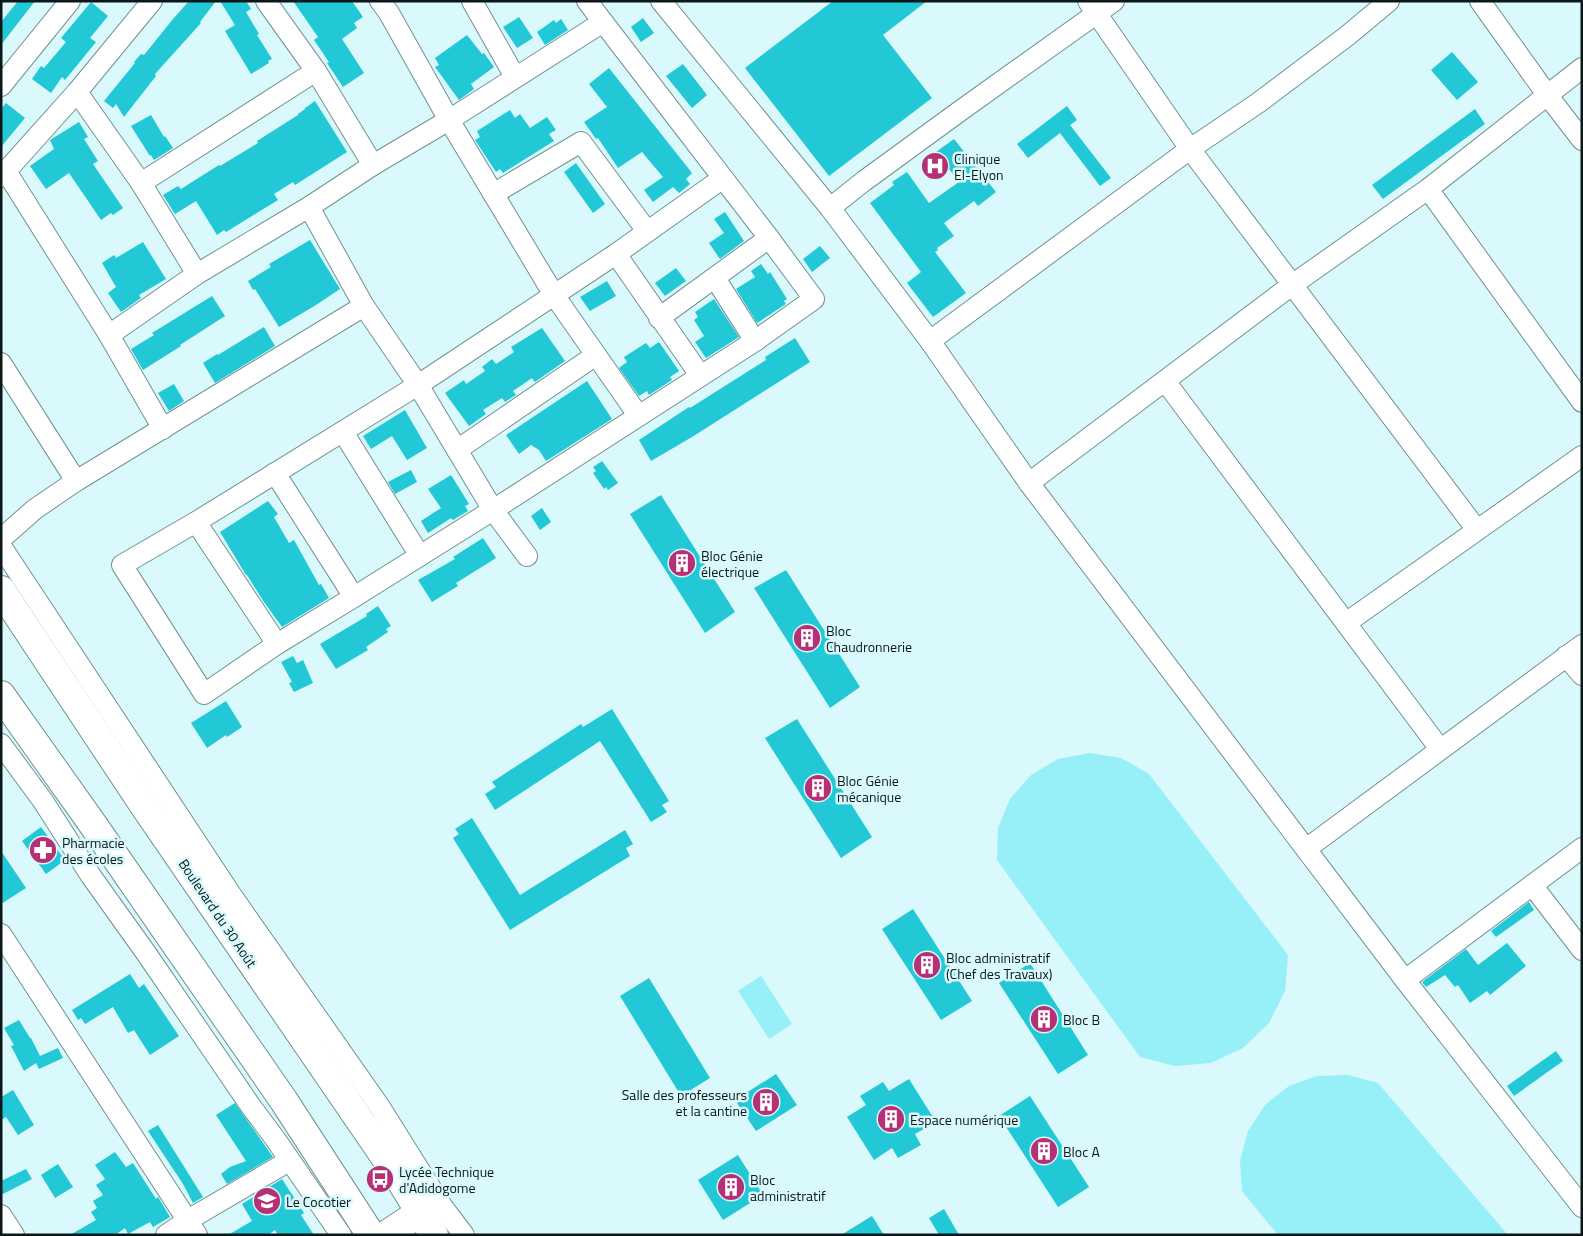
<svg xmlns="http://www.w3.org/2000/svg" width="1583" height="1236" font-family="'Titillium Web',sans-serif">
<rect width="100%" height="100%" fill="#d9f9fc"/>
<g fill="#97eff7">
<path d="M1090,753L1121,758L1149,774L1288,955L1285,991L1269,1023L1243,1048L1211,1063L1175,1066L1140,1057L997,860L998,828L1010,799L1031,775L1058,759Z"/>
<path d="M761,976L792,1024L769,1039L738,991Z"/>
<path d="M1348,1075L1378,1083L1508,1235H1278L1242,1191L1240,1161L1248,1131L1265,1105L1289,1086L1317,1076Z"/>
</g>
<g fill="#22c8d5">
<path d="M18,1H35L1,45V22Z"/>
<path d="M189,1H216L200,22L201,23L155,74L156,76L124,117L116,104L113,108L104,101L135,63L134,62L141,54L144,55L173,19Z"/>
<path d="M220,1H246L251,9L246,12L259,34L257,35L272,59L268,61L269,63L251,74L225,31L235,25Z"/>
<path d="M293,1H352L363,17L354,23L357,28L342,39L364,73L343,87L327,63L329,62L314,40L318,37Z"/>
<path d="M833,1H927L883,35L932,98L829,176L745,68Z"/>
<path d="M91,2L108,16L90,38L96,42L65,80L62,77L51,93L32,79L41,66L44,68L66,42L61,38Z"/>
<path d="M519,17L533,38L517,48L503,27Z"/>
<path d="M643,18L654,33L641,42L631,27Z"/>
<path d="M561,19L568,30L545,45L537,32L554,20L556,23Z"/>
<path d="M467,35L482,54L484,53L494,67L471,84L474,89L459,100L435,67L439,65L435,58Z"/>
<path d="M1452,52L1478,82L1457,100L1431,70Z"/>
<path d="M683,64L707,95L692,108L666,76Z"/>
<path d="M609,68L692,173L686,179L690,184L679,193L673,187L653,202L644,190L663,177L642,152L618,168L598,138L596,139L584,122L607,107L589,84Z"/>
<path d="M315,101L347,152L295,185L293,182L274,194L278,200L226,232L224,230L217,235L196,201L175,214L163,195L178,186L181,189L219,165L220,166L258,143L257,141L298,115V114L305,109V108Z"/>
<path d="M6,103L25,118L1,147V109Z"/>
<path d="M1067,106L1077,120L1070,125L1111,178L1100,186L1060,133L1028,158L1017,144Z"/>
<path d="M1475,109L1485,124L1383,199L1372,185Z"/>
<path d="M510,110L515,118L520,114L530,128L547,117L556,130L549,134L554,141L503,173L500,169L496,172L475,140L480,137L477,131Z"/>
<path d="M151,115L164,137L165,136L173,148L154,160L151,155L150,156L131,126Z"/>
<path d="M79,122L88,137L84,139L98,161L93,164L123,208L113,215L111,213L101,220L69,173L46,189L30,166L54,149L50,140Z"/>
<path d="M954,139L996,192L978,206L974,201L944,223L954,236L937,248L938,250L935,252L966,293L933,317L907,283L921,272L870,203L894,185L892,182L907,172L929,203L959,182L936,152Z"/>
<path d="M576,163L605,204L593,213L564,172Z"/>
<path d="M725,212L744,241L720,259L709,243L724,233L714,219Z"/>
<path d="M310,240L340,289L316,305L279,327L255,289L253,290L248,281L271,267L269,264Z"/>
<path d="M143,242L166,279L139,295L141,298L121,312L108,293L116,287L102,263L114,255L116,258Z"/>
<path d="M820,246L830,258L812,272L803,259Z"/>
<path d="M761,264L768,274L770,272L787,299L784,301L786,304L757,323L736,289L755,277L751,271Z"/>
<path d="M676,268L686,281L665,296L655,283Z"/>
<path d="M607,281L616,296L590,311L580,297Z"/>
<path d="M212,296L225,316L180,345L181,346L143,370L131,349L154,335L152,333Z"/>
<path d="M714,299L739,337L706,358L695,342L704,336L694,320L698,317L695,312Z"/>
<path d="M264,327L275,346L215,383L203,363L217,354L218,355Z"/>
<path d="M542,328L565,361L535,382L532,378L513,391L516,395L505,402L502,398L483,410L486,414L469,426L445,393L464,380L466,384L485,371L482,367L492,359L496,364L514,352L511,347Z"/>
<path d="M795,338L810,362L692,437L651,461L639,440L689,407L690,408L766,360L765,357Z"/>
<path d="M659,342L679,371L670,377L672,380L649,395L647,391L639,396L619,368L627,362L624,357L646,343L650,348Z"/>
<path d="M587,381L612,419L546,461L539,450L531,445L519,454L506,435Z"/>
<path d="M174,384L184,401L169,411L158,393Z"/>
<path d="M405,410L427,448L407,460L392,436L371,449L363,436Z"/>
<path d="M602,461L618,483L608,490L606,487L604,489L593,473L596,471L593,467Z"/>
<path d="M411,470L417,482L395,494L388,482Z"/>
<path d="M451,475L469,504L465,506L468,511L453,520L451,518L428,533L421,521L441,508L428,489Z"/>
<path d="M661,495L735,612L705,633L630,514Z"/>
<path d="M268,501L278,514L274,517L289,543L294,540L319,585L321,584L329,598L282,627L264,602L247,575H246L220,532Z"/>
<path d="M542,508L551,522L540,530L531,516Z"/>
<path d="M483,538L496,558L456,583L458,586L432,602L418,580L455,559L453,557Z"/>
<path d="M786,570L860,687L830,708L754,588Z"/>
<path d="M378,606L391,626L386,629L388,632L366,647L368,650L336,669L320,644L367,616L366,614Z"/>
<path d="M293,656L297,663L303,660L313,683L294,692L289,683L292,682L281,662Z"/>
<path d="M226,701L242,727L227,737L226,735L207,748L191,723Z"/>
<path d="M612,709L669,801L662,805L667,812L651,822L600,741L495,810L485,794L496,787L492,782L581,724L583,727Z"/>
<path d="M797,719L872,837L841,858L765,738Z"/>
<path d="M472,818L520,895L625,830L633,844L626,848L630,856L510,930L453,838L459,834L455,829Z"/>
<path d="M41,827L65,860L46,874L22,841Z"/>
<path d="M1,851L26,888L1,904Z"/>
<path d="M1529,902L1534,910L1496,937L1491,931Z"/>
<path d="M913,909L972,1001L941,1020L882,929Z"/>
<path d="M1507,943L1526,966L1490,995L1487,991L1470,1003L1458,985L1455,987L1445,975L1426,987L1422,982L1466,949L1478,965Z"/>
<path d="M1030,963L1088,1055L1058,1074L999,983Z"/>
<path d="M130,974L139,988L144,984L179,1036L150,1055L134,1030L128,1033L113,1007L85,1024L81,1018L78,1020L72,1010Z"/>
<path d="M649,978L710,1078L681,1096L620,996Z"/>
<path d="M19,1020L30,1038H31L40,1056L58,1048L63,1058L39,1069L36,1063L24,1071L11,1046L14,1045L4,1028Z"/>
<path d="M1556,1051L1563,1061L1514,1096L1507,1086Z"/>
<path d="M776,1074L797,1105L756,1131L735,1100Z"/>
<path d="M909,1079L936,1122L915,1134L921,1145L898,1158L892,1148L874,1160L847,1117L866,1105L860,1096L883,1082L889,1091Z"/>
<path d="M13,1090L34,1125L18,1135L6,1117L1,1120V1097Z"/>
<path d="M1030,1096L1089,1187L1058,1207L999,1116Z"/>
<path d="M235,1103L273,1157L227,1184L221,1174L230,1167L246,1161L216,1115Z"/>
<path d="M158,1125L203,1197L193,1203L183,1184L148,1131Z"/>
<path d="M115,1152L126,1167L133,1163L156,1199L158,1197L170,1217L153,1227L150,1222L128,1234L125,1228L115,1235H70L96,1220L91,1212L97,1208L93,1201L103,1195L96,1185L105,1179L95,1165Z"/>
<path d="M738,1155L763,1195L723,1220L698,1180Z"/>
<path d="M58,1164L73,1187L55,1198L41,1175Z"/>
<path d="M26,1169L32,1179L1,1195V1181Z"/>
<path d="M282,1179L304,1213L301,1215L314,1235H278L275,1230L268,1235H228L252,1221L242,1204Z"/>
<path d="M944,1209L959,1235H939L929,1218Z"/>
<path d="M872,1216L884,1235H841Z"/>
</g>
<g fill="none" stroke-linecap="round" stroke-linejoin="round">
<defs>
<g id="minor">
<path d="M266,1L316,71L373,165"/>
<path d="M380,1L389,13L449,120L554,295L638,415"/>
<path d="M472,1L515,77"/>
<path d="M587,1L603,22"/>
<path d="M661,1L830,208L930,341L1029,483L1405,980L1582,1207"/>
<path d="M1088,1L1190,149L1477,530"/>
<path d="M1480,1L1548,96L1582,140"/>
<path d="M1,86L70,1"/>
<path d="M77,92L141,183L197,274"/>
<path d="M6,171L109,335L163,429"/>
<path d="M1,177L77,92L152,1"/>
<path d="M141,183L316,71"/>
<path d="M1428,189L1582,402"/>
<path d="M493,194L581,142L647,231"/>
<path d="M309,207L364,306L418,385L493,510L527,556"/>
<path d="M830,208L864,181L960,111L1114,1"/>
<path d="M616,254L700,375"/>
<path d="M715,278L755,341"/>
<path d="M659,318L769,238"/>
<path d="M109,335L197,274L309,207L373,165L449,120L603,22L769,238L814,299L755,341L493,510L354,597L277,644L204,694L122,565L196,522L418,385L616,254L723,178"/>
<path d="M930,341L1190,149L1258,103L1347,36L1389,1"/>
<path d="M1,363L76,481"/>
<path d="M1165,381L1440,749"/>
<path d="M343,432L420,556"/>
<path d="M457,450L596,355"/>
<path d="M275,473L354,597"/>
<path d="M1029,483L1292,285L1428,189L1582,68"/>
<path d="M196,522L277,644"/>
<path d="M1,539L35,509L76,481L364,306"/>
<path d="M1,546L232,896L380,1107L442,1206L464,1235"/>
<path d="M1346,623L1582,456"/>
<path d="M1566,656L1582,675"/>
<path d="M1,744L43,801L91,876L146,953L250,1105L276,1140L341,1235"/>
<path d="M1306,849L1582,645"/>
<path d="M1532,885L1582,950"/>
<path d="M1,934L197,1235"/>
<path d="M1405,980L1582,848"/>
<path d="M1,1215L14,1235"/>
<path d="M166,1235L188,1220L289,1161"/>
</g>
<g id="highway">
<path d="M1,590L145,807L396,1173L434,1235"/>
<path d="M1,695L94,826L284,1101L371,1235"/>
<path d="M386,1235L421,1212"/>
</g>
</defs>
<use href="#minor" stroke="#739193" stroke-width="22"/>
<use href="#highway" stroke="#739193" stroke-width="30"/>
<use href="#minor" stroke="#fff" stroke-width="20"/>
<use href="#highway" stroke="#fff" stroke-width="28"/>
</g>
<defs>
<symbol id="hospital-disc" viewBox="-11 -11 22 22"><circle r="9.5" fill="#b53074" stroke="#d9f9fc"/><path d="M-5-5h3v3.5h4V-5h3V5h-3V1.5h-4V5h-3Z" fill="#fff"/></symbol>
<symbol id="building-disc" viewBox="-11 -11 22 22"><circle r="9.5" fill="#b53074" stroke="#d9f9fc"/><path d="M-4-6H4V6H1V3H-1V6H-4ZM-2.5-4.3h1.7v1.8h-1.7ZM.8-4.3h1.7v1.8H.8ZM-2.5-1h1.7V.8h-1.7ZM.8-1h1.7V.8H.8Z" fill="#fff"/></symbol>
<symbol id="pharmacy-disc" viewBox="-11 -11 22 22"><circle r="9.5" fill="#b53074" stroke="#d9f9fc"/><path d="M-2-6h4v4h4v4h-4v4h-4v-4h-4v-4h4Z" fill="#fff"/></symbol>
<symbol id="bus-disc" viewBox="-11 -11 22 22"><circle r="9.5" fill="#b53074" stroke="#d9f9fc"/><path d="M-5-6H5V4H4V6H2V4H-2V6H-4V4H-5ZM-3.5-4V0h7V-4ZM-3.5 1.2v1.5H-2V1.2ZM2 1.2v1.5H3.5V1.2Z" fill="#fff"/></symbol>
<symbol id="school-disc" viewBox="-11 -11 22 22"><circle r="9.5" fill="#b53074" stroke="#d9f9fc"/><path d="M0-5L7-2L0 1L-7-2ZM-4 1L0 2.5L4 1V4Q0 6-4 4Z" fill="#fff"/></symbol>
</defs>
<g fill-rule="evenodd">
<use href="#hospital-disc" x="919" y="150" width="32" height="32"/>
<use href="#building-disc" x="666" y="547" width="32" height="32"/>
<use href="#building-disc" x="791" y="622" width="32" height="32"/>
<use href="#building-disc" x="802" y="772" width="32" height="32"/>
<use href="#pharmacy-disc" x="27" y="834" width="32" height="32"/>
<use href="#building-disc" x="911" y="949" width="32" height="32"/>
<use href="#building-disc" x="1028" y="1003" width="32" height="32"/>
<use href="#building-disc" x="750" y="1086" width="32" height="32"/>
<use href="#building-disc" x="875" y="1103" width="32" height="32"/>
<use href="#building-disc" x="1028" y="1135" width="32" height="32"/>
<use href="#bus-disc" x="364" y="1163" width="32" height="32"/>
<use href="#building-disc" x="715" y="1171" width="32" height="32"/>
<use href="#school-disc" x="251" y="1185" width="32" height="32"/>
</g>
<g text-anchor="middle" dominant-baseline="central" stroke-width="5" stroke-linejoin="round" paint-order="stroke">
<g font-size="14" fill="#0b1718" stroke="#d9f9fc" text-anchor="start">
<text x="954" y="158">Clinique<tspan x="954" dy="16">El-Elyon</tspan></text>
<text x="701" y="555">Bloc Génie<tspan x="701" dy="16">électrique</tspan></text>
<text x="826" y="630">Bloc<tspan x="826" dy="16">Chaudronnerie</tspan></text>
<text x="837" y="780">Bloc Génie<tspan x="837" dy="16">mécanique</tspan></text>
<text x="62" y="842">Pharmacie<tspan x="62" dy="16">des écoles</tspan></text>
<text x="946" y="957">Bloc administratif<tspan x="946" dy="16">(Chef des Travaux)</tspan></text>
<text x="1063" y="1019">Bloc B</text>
<text x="747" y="1094" text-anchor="end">Salle des professeurs<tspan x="747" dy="16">et la cantine</tspan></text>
<text x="910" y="1119">Espace numérique</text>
<text x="1063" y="1151">Bloc A</text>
<text x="399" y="1171">Lycée Technique<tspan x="399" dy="16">d'Adidogome</tspan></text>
<text x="750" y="1179">Bloc<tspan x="750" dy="16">administratif</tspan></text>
<text x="286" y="1201">Le Cocotier</text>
</g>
<g font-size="14" fill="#0b1718" stroke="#d9f9fc">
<text transform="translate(218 913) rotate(56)">Boulevard du 30 Août</text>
</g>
</g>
<rect width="1583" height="1236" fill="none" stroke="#0b1718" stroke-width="5"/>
</svg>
